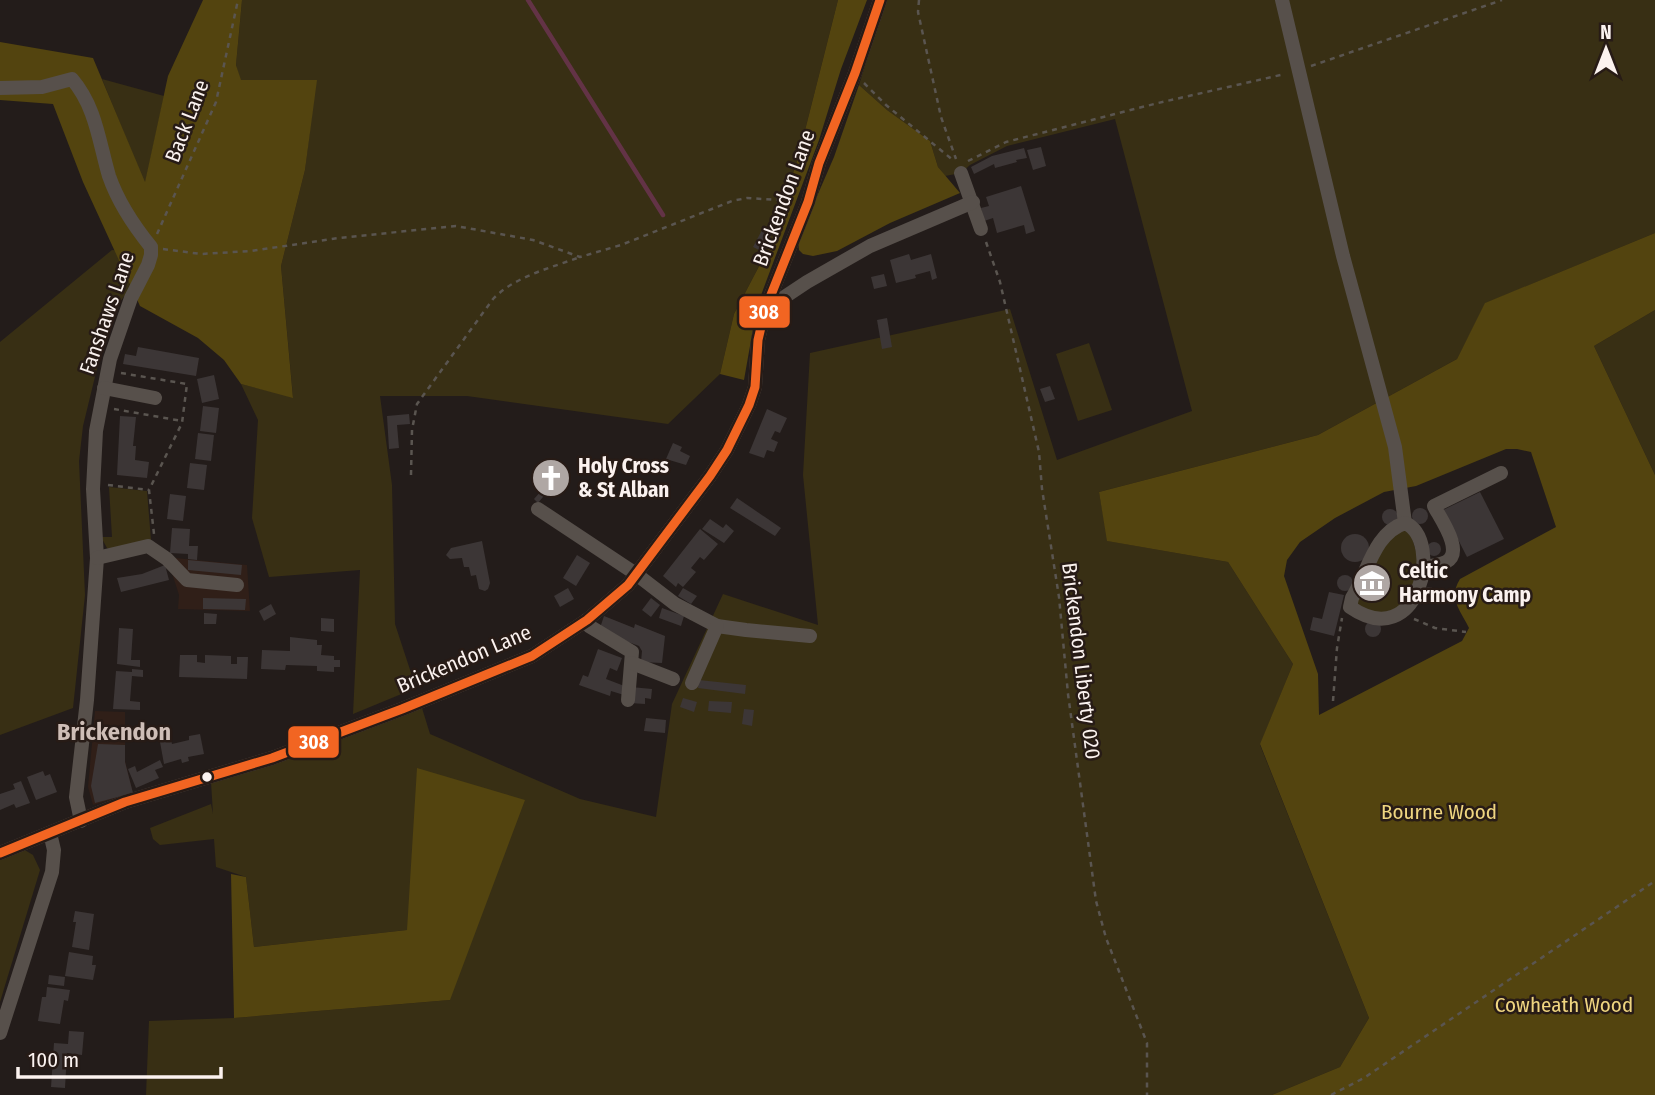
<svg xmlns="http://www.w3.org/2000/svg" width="1655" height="1095" font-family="'Fira Sans Condensed',sans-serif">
<rect width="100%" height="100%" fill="#231c1a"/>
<g fill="#301f18">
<path d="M175,558L247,565L250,611L178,609L179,595L170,567Z"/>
<path d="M95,711L125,712V761L133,793L93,805L88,787Z"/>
</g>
<g fill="#382f14">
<path d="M242,0H838L798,158L768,249L734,314L720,374L668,424L467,396H380L392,485L395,624L416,688L353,714L360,570L269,577L252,518L258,420L241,384L293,397L281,266L305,170L316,80H240L236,65Z"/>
<path d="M885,0H1655V233L1486,303L1457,359L1318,435L1099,492L1108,541L1228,562L1293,664L1260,745L1369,1018L1340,1067L1272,1095H146L149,1021L234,1018L450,1000L407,930L254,947L246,877L216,867L214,839L160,845L153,839L150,828L211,804L213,814L211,782L422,708L430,734L580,799L656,817L672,704L723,594L818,625L803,475L810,353L1010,309L1057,460L1192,411L1115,119L1007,146L970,165L961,173L945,176L938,167L930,141L887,110L859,85Z"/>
<path d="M102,79L164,96L145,184Z"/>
<path d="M112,250L142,252L131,287L114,310L101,352L83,426L79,461L85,595L73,708L0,735V342Z"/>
<path d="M1655,310V475L1594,346Z"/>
<path d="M1089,343L1112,410L1078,421L1056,354Z"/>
<path d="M109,487L147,491L151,540L115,550L107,548L101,537H112Z"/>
<path d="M1394,530L1410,531L1418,558L1412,598L1388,616L1357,607C1360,579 1379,553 1394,530Z"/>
<path d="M23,849L33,855L40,870L0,1002V858Z"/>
</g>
<g fill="#53440f" fill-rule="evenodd">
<path d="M203,0H242L236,65L241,80H317L305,170L281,266L293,398L241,384L224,360L198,338L140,306L83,182L53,104L0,100V42L93,58L145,182L168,76Z"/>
<path d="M838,0H867L841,69L819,140L757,306L744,380L720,374L734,314L768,249L798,158Z"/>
<path d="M859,85L887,110L930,141L938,167L960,193L890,223L837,251L813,256L803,254L799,250L798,240L834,157Z"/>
<path d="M1655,233V310L1594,346L1655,475V1095H1272L1340,1067L1369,1018L1260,744L1293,664L1228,562L1107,541L1099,492L1318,435L1457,359L1485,303ZM1506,449H1517L1531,452L1556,527L1460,579C1448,598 1460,610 1469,628L1462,641L1319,715L1318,674L1284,576L1287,560L1300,542L1335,518L1384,492L1416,486Z"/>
<path d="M417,768L525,800L450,1000L234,1018L231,874L246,877L254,947L407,930Z"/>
</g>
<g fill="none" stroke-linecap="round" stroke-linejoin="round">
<path stroke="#633346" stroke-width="4.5" d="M528,0L663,215"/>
</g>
<g fill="#3c3636">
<path d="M1041,147L1046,166L1033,170L1027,150Z"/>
<path d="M1024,148L1027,158L1016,160L1017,162L995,168L994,164L974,174L971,167L992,156Z"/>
<path d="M1021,186L1035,231L1026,234L1024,225L997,233L993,218L984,221L981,208L989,206L986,197Z"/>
<path d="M762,230L771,236L763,252L753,247Z"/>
<path d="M909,254L911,260L931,254L937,278L932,280L930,271L915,275L916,278L896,283L890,260Z"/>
<path d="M884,274L887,286L874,289L871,277Z"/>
<path d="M887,318L892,347L882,349L877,320Z"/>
<path d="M138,347L199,358L196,376L123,364L125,354L136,356Z"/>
<path d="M214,375L219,399L202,403L197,379Z"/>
<path d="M1050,386L1055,399L1045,402L1040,389Z"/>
<path d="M203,406L219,408L216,433L200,431Z"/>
<path d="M767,409L787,418L780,433L775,431L771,439L778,442L774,452L767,450L764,458L749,453Z"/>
<path d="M409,414L410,424L397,425L399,448L389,449L387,416Z"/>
<path d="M120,416L136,417L133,446H136L135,460L149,462L147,478L117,475Z"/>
<path d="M198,433L214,435L211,461L195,459Z"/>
<path d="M673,443L682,447L680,451L690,456L686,465L666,459Z"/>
<path d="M555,462L565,470L538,503L534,499L542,490L536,485Z"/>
<path d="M190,463L207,465L204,490L187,488Z"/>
<path d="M1480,492L1504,539L1467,557L1443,510Z"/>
<path d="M170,494L186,496L183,521L167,519Z"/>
<path d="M737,498L781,528L775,536L730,508Z"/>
<circle cx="1420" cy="516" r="8"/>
<circle cx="1390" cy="517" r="8"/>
<path d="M710,519L723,528L726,524L734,531L724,543L702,529Z"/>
<path d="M172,528L190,529L189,546H198L197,560L188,559V554L170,553Z"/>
<path d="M700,529L718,544L704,560L700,557L691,568L696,572L683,587L678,583L676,587L663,576Z"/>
<circle cx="1355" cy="548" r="14"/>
<path d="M482,541L490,583L488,589L485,591L479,589L476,575L471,576L469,567H464L462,558L450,559L446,555L451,548Z"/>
<circle cx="1434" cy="549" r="7"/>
<path d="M577,555L590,563L576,586L563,578Z"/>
<path d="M188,560L242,565L241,575L188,570Z"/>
<path d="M165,565L169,580L121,592L117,578L142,574Z"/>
<circle cx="1345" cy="583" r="8"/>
<circle cx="1429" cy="594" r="7"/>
<path d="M568,588L574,599L560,607L554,596Z"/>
<path d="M683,588L697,596L691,604L678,596Z"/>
<path d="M1329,592L1344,595L1334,636L1310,630L1313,617L1322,619Z"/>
<path d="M203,598L246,599L245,610L203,609Z"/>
<path d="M651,598L660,605L651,617L642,610Z"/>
<path d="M271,604L276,614L264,621L259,611Z"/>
<path d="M662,608L684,616L681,626L659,618Z"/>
<path d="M204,613L217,614L216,624H204Z"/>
<path d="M604,616L634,628L635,624L665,636L662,663L641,662L642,651L639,646L599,631Z"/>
<path d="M321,618L334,619V632L321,631Z"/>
<circle cx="1373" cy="629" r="8"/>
<path d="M119,628L133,629L131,660H140V667L117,664Z"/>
<path d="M290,637L317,640V645H322L321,655L334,656V660H340V667H334V672L317,671V666L286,665L285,670L261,669L262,650L290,651Z"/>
<path d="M598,649L622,658L617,671L610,668L606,679L627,687L624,695L611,691L610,696L579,685L583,675L588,677Z"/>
<path d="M180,655H197V662L205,663V655L231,656V664H237V657H248L247,679L179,677Z"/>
<path d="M132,669L143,670V677L132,676L130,701L140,702V710L113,709L116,671L132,672Z"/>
<path d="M699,680L746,685L745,694L698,688Z"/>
<path d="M631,687L652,689L651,699L645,698V704L630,703Z"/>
<path d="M683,698L697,702L694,712L680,707Z"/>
<path d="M709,701L732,702L731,713L708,711Z"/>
<path d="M744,709L754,710L752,726L742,724Z"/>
<path d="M646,718L666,720L665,733L644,731Z"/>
<path d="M200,734L204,754L188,757L189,761L182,763L181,759L164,764L160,742L171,740L172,744L189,740V736Z"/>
<path d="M98,744L125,745V762L133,793L95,803L91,786Z"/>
<path d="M160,760L163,767L155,770L159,778L136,788L128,769L135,766L137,772Z"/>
<path d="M43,771L45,776L50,774L57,792L36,800L27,777Z"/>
<path d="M21,781L30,803L16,808L14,804L0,810V794L15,789L13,784Z"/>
<path d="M75,911L94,914L89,950L72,947L76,922H73Z"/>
<path d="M69,952L93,956L92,965H96L93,980L65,976Z"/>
<path d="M49,975L65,977L64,986L48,984Z"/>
<path d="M47,987L70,990L68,1001L64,1000L60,1024L38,1021L42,997H46Z"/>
<path d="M69,1031L84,1032L82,1055L67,1053L65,1088L51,1087L54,1043L68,1044Z"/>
</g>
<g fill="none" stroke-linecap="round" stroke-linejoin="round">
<g stroke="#5a5550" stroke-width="2.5" stroke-dasharray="5 5" stroke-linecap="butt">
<path d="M919,0L918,12L941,117L956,159"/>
<path d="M1311,66L1502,0"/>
<path d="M864,83L886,105L954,161"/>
<path d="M968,161L1006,142L1158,103L1285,74"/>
<path d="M157,234L216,102L238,0"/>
<path d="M986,242L1000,282L1039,452L1042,489L1059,597L1068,694L1096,901L1106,938L1147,1043V1095"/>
<path d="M163,249L201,254L251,251L339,238L456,226L533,240L580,257L621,245L732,201L747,198L794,201"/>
<path d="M121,373L187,384L182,423L149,490L154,534"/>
<path d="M114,409L182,421"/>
<path d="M411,475L412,430L417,404L493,299C515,276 551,268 580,257"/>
<path d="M108,485L149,490"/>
<path d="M1414,619L1435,628L1466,632"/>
<path d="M1333,701L1337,648L1342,618"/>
<path d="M1331,1095L1364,1078L1655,881"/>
</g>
<g stroke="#57504b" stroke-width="14">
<path d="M1282,0L1343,256L1395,447L1405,523"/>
<path d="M0,88L42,87L72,79C96,107 99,142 109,176C118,202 134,226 151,247V255L148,265L131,298L110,359L96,431L93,489L97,558L87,700L76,797L81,821"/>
<path d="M961,173L981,229"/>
<path d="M765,310L807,282L870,246L973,202"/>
<path d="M104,388L155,398"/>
<path d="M538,509L636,574L675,604L717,626L746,630L810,636"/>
<path d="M1405,523C1444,540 1419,655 1350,607L1352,598C1368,572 1374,533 1405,523Z"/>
<path d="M97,558L148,546L167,559L187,580L237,585"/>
<path d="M1424,567C1431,566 1440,565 1446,562C1465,552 1440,518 1434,506L1501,473"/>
<path d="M587,620L589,626L632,652L628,700"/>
<path d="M632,663L673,679"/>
<path d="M692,683L717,626"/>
<path d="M0,853L125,802L272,758L402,709L532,656L587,620L628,585L710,476L727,450L749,405L755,387L758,340L765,310L808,202L819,163L855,73L880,0"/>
<path d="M0,1033L52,872L54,850L50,833"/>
</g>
<defs>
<path id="bus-1" d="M0,853L125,802L272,758L402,709L532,656L587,620L628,585L710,476L727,450L749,405L755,387L758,340L765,310L808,202L819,163L855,73L880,0"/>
</defs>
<use href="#bus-1" stroke="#271b16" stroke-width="14"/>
<use href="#bus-1" stroke="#f26522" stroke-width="9"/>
</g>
<defs>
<symbol id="church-disc" viewBox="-11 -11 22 22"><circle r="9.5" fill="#afa7a4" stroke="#271b16"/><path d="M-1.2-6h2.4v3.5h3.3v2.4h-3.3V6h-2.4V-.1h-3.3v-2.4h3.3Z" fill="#fff"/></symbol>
<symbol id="museum-disc" viewBox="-11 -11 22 22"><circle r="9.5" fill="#afa7a4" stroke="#271b16"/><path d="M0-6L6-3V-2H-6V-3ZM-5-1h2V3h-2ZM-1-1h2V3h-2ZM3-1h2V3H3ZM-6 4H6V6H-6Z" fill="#fff"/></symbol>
</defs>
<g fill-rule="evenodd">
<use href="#church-disc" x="529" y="456" width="44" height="44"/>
<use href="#museum-disc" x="1350" y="561" width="44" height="44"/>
</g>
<circle fill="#fbf2ef" stroke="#271b16" stroke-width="2.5" cx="207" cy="777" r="6"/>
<g text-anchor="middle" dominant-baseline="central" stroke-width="5" stroke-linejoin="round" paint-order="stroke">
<g font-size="21" fill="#fbf2ef" stroke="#271b16">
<text transform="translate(187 121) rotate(-69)">Back Lane</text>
<text transform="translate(784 198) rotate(-70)">Brickendon Lane</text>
<text transform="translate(107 313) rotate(-71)">Fanshaws Lane</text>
<text transform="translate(464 659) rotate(-23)">Brickendon Lane</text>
<text transform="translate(1081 661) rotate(83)">Brickendon Liberty 020</text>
</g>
<g font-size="21" font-weight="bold" fill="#fbf2ef" stroke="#271b16" text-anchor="start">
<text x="578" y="466">Holy Cross<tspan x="578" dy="24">&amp; St Alban</tspan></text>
<text x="1399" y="571">Celtic<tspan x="1399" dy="24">Harmony Camp</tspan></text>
</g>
<g font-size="21" fill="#efd580" stroke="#271b16">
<text x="1439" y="812">Bourne Wood</text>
<text x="1564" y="1005">Cowheath Wood</text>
</g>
<g font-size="24" font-weight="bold" fill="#cebeb7" stroke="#271b16">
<text x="114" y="732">Brickendon</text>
</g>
</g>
<g stroke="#271b16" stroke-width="2.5">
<rect x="738" y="295" width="53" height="34" rx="7" fill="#f26522"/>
<rect x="287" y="725" width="53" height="34" rx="7" fill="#f26522"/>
</g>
<g font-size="19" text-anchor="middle" font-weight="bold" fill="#fff">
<text x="764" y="319">308</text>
<text x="314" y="749">308</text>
</g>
<g transform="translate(1606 49)" stroke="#271b16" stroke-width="5" paint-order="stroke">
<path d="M0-5L12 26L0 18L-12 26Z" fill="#fbf2ef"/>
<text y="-10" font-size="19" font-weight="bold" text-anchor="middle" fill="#fbf2ef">N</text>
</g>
<path d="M18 1067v10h203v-10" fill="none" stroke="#fbf2ef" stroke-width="3.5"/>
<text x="28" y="1067" font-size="21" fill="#fbf2ef" stroke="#271b16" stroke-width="5" paint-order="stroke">100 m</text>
</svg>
